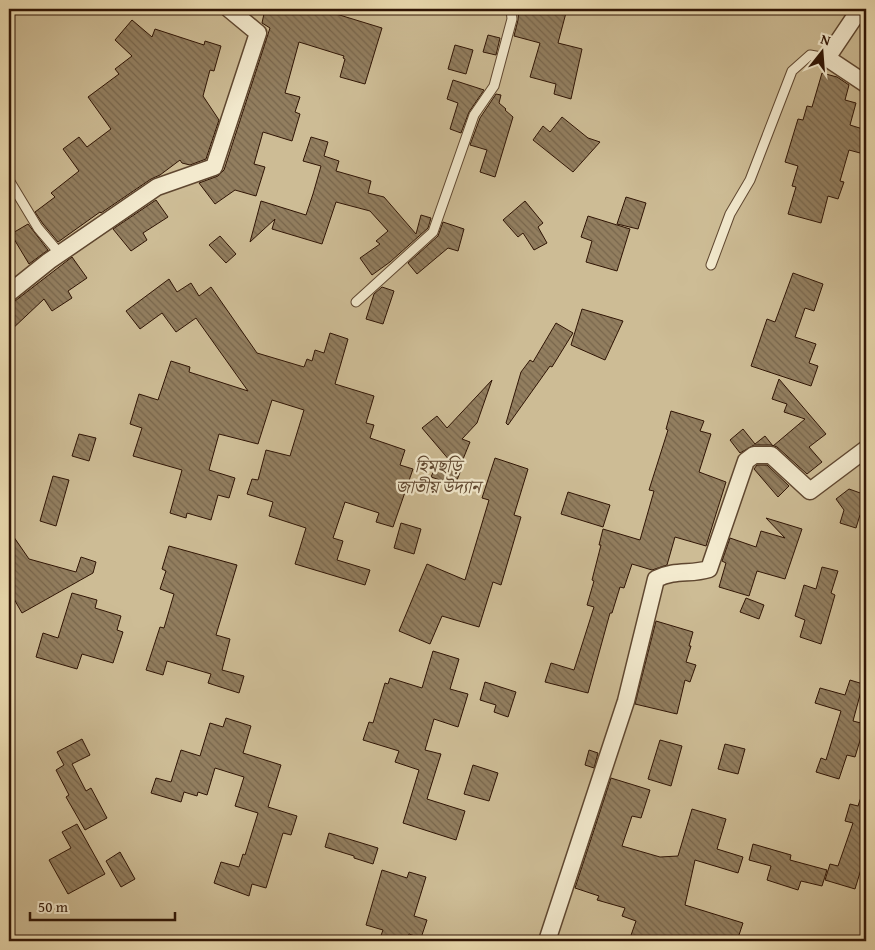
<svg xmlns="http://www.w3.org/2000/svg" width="875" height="950" font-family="'Gentium Book Plus','Noto Serif Bengali',serif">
<defs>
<pattern id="building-back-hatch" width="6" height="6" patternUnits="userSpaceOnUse" patternTransform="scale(1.25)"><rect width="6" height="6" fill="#927e5f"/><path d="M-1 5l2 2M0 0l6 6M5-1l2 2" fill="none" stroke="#78664c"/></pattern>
</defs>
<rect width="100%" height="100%" fill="#eddeb3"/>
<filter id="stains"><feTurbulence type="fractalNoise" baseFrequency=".004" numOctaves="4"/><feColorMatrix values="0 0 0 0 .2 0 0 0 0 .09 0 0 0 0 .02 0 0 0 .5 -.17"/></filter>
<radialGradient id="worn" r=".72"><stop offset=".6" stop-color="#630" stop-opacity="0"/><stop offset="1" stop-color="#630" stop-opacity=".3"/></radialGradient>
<rect fill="#cdbc95" stroke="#7e684d" x="9" y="9" width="857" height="932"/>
<g fill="url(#building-back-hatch)" stroke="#301505">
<path d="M265,9H335L333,13L382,28L365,84L340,77L345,59L343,58L344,56L299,42L285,93L300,97L295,112L300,114L292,141L263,132L254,164L265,167L256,196L235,190L215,204L199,183L218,176L224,170L270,28L262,23Z"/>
<path d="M519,9H567L558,43L582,49L571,99L554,94L556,84L530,77L540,43L514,36L518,20Z"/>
<path d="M132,20L152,37L155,29L204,45L205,41L221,46L214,71L210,70L203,96L219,120L206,159L190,165L182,163L180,160L160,175L151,179L101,213L100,212L58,242L43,224L35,212L55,197L51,193L79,171L63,149L79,137L87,147L111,129L88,97L119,74L115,69L132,56L115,40Z"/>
<path d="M488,35L500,38L496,55L483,52Z"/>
<path d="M455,45L473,50L466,74L448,69Z"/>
<path d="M822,73L837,77L849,85L845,100L856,103L850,125L866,130L860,153L849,150L840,181L844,182L838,199L828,196L821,223L788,214L796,187L792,186L798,166L785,162L798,119L803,120L807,106L812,107Z"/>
<path d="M453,80L484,90L469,112L461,133L450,129L458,103L447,99Z"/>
<path d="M496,94L501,95L499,103L506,109L505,110L513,117L495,177L480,172L487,150L470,145L480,118Z"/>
<path d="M562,117L588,138L600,142L573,172L533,140L543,126L550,132Z"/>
<path d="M311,137L328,142L324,156L339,161L336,171L371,181L368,193L384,197L416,234L421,215L431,218L428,228L390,262L372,275L360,258L380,244L376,241L388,231L370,211L336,202L322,244L272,229L275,219L250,242L261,201L306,215L313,194L321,166L303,161Z"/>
<path d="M626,197L646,203L638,229L617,224Z"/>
<path d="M156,200L168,217L143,233L147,240L131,251L113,229Z"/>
<path d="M525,201L543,223L538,227L547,243L534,250L523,233L518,237L503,220Z"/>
<path d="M588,216L630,229L617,271L586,262L592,241L581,237Z"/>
<path d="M443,222L464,229L458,251L448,248L417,274L408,263L438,236Z"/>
<path d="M28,224L48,250L29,264L11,234Z"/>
<path d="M220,236L236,254L226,263L209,245Z"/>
<path d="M72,257L87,278L68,291L72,298L52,311L44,299L9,332V303L15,301Z"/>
<path d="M793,273L823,284L814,311L805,308L795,337L816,344L809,363L818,366L811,386L751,366L767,319L775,322Z"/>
<path d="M169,279L177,292L191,283L199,296L211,287L257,353L304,367L307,359L312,361L315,350L324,353L330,333L348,339L335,384L374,396L366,423L374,425L370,438L405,450L400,465L413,469L393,527L376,522L379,513L345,502L333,538L343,541L337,560L370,570L365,585L295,564L306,528L269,516L273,502L247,494L252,479L258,480L266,450L290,456L304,410L272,400L258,444L219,434L209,470L235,478L229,498L218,495L211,520L187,513L186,518L170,513L182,470L133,456L142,428L130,424L139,394L158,400L171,361L190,367L189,372L248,391L196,318L176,332L162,313L140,329L126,311Z"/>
<path d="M382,287L394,291L383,324L366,319L374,294Z"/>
<path d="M582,309L623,321L605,360L571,345Z"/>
<path d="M556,323L573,333L552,367L550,366L508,425L506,423L521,372L530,360L533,362Z"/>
<path d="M779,379L826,434L809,447L822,462L807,474L777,447L771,445H754L740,453L730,440L743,429L755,444L765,436L773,446L805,419L784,412L787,404L772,399Z"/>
<path d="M492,380L477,423L462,439L470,442L459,469L461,470L455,485L431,477L438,461L456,468L422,428L437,416L447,428Z"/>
<path d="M671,411L704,421L700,431L711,434L699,472L726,482L706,546L675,537L667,565L652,570L632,564L624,588L620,587L612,613H610L588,693L545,682L551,663L574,670L594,607L587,605L594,581L592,580L601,545H599L603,529L640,540L654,491L649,490L668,430L666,429Z"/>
<path d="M79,434L96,438L89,461L72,456Z"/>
<path d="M495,458L528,469L514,515L521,517L501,585L493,582L479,627L442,616L430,644L399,631L427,564L465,580L489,500L482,498Z"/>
<path d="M757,465H767L789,486L778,497L754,469Z"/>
<path d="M53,476L69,480L56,526L40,521Z"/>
<path d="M849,489L866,495V517L860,515L856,528L840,523L844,510L836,499Z"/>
<path d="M568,492L610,505L603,527L561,514Z"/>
<path d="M766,518L802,529L785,579L757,571L749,596L719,587L726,563L722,561L730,538L756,547L761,531L785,538Z"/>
<path d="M401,523L421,529L414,554L394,548Z"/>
<path d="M9,530L29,559L76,572L81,557L96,562L93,573L22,613L14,599L9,601Z"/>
<path d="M169,546L237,565L216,635L230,639L222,670L244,676L239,693L208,683L211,674L167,661L163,675L146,670L160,627L164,628L174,594L160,589L166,571L162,569Z"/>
<path d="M822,567L838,571L831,593L835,595L821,644L800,637L805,620L795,616L804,585L816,589Z"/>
<path d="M72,593L97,600L95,608L121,616L117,630L123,632L113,663L82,654L77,669L36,657L43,633L58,638Z"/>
<path d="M746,598L764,605L759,619L740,612Z"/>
<path d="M656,621L693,632L689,646H691L686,662L696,665L690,682L685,680L677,714L635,704Z"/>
<path d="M433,651L459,659L450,689L468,694L458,727L434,719L425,750L441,754L427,799L465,811L456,840L403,823L419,770L395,762L399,751L363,740L369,722L373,723L385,683L388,684L390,678L422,688Z"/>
<path d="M850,680L863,684L853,721L865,724L855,757L847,755L839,779L816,772L821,758L826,760L841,711L815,703L820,688L845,695Z"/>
<path d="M485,682L516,692L508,717L494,712L496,705L480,700Z"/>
<path d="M226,718L251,726L243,753L281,765L268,807L297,816L291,835L283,833L266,888L252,884L249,896L214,883L221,862L239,867L243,854L245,855L258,813L235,806L244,777L215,768L207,795L198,792L197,796L184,792L181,802L151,793L156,778L171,782L181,750L200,756L210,723L223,727Z"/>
<path d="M82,739L90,755L72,764L86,791L91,788L107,818L85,830L66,797L69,795L56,770L64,765L57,752Z"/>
<path d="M660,740L682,746L671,786L648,779Z"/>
<path d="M725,744L745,749L738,774L718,769Z"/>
<path d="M589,750L598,753L594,768L585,765Z"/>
<path d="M473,765L498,773L489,801L464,794Z"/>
<path d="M611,778L650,790L641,818L632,816L622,846L660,857L678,856L692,809L726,819L717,849L743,857L738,873L695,860L685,905L743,923L737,941H713L700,937L699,941H673L660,937L659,941H629L636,921L622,916L625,908L597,900L599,896L575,888Z"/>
<path d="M863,791L866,792V853L855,889L825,880L830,864L838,866L853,823L845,821L850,804L858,806Z"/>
<path d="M77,824L105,874L68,894L49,860L71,848L62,832Z"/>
<path d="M329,833L378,848L373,864L354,858V856L325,847Z"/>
<path d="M753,844L791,855L790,860L827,870L822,886L801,881L798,890L767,880L771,866L749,860Z"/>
<path d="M120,852L135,879L121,887L106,861Z"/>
<path d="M382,870L407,878L409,872L426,877L414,916L427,920L421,938L409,934L406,941H379L383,930L366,925Z"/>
</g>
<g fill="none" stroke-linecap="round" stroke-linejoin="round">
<defs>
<g id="service">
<path d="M9,180L38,228L60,254"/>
<path d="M711,265L730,214L750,180L792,71L810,55L827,58"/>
<path d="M356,302L433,232L474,115L494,86L512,19L511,9"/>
</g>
<g id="minor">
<path d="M860,9L827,58L866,84"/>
<path d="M9,293L49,261L157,187L214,167L258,33L229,9"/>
<path d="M547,941L626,701L656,579C676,569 690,575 709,569L746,461L754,455H771L810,491L866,449"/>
</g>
</defs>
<use href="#service" stroke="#5f4730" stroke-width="11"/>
<use href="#minor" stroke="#5f4730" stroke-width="19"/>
<use href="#service" stroke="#f3eace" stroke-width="9"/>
<use href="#minor" stroke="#f3eace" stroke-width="16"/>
</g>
<g text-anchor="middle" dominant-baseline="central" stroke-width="4.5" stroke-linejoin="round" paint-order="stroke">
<g font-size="18" font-style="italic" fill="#5f4730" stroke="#f3eace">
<text x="438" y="465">হিমছড়ি<tspan x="438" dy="21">জাতীয় উদ্যান</tspan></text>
</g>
</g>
<rect width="875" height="950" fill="none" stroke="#eddeb3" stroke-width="30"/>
<rect x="10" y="10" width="855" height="930" fill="none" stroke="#301505" stroke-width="2.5"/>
<rect x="15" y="15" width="845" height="920" fill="none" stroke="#301505"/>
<g transform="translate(822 52) rotate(17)" stroke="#f3eace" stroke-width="4" paint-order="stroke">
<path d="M0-4L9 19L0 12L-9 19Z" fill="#301505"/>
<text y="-8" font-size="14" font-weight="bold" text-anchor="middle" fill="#301505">N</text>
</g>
<path d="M30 912v8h145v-8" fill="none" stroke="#301505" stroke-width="2.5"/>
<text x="38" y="912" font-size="15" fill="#301505" stroke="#f3eace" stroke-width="4" paint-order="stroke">50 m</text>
<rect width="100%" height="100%" filter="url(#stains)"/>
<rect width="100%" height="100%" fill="url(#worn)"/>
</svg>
